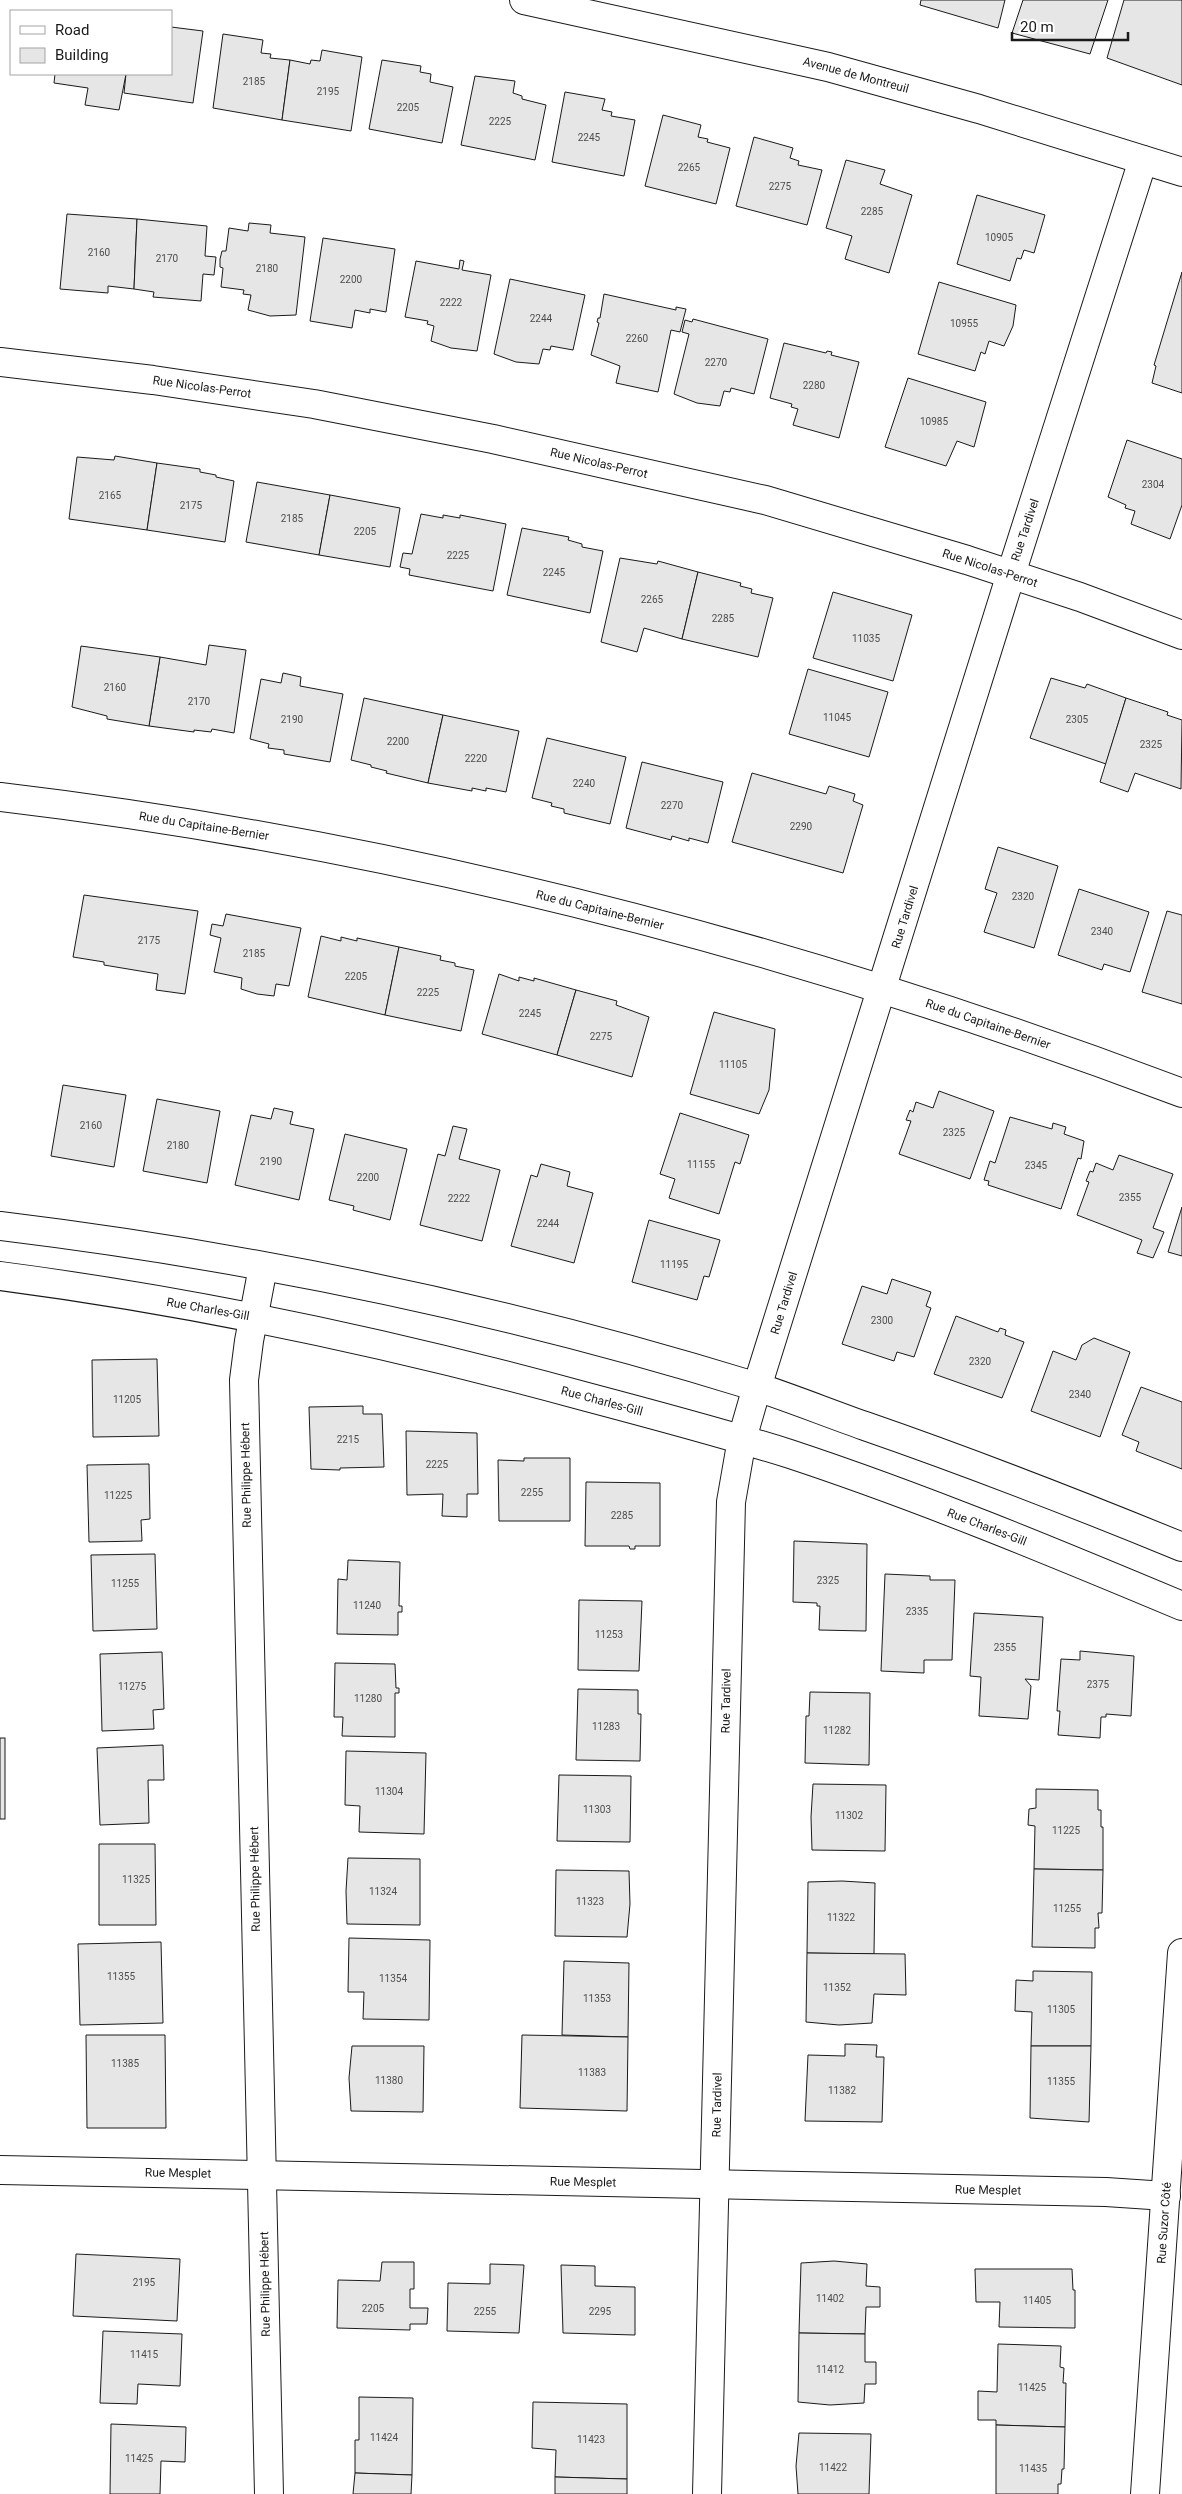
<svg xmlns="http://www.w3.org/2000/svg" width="1182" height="2494" font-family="Roboto,sans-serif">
<rect width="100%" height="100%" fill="#fff"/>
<g fill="#e6e6e6" stroke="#1a1a1a">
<path d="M921,0H1005L998,28L920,5Z"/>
<path d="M1023,0H1108L1090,54L1012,33Z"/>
<path d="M1124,0H1182V85L1107,58Z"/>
<path d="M171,27L203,31L193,103L124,93L126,74H171Z"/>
<path d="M223,34L263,40L261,53L271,54L270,58L290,60L282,120L213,108Z"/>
<path d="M322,50L362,57L351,131L282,120L290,60L310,64L311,60L320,61Z"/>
<path d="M382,60L421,66L420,72L431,74L430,82L453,87L442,143L369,129Z"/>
<path d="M55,74H126L119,110L85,105L88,88L54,83Z"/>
<path d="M475,76L515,81L513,93L522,96V99L546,105L535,160L461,145Z"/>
<path d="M565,92L605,99L602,110L612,112L611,116L635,120L624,176L552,162Z"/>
<path d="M663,115L701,125L698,137L708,139L707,142L730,148L716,204L645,186Z"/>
<path d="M754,137L793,148L790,158L799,161L798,165L822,170L807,225L736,206Z"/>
<path d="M846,160L885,170L880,184L912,195L889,273L845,259L852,236L826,228Z"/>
<path d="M977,195L1045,215L1034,253L1024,250L1021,259L1017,258L1010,281L957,264Z"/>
<path d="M67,214L137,219L134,289L108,286V293L60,289Z"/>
<path d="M137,219L207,226L205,256L216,257L214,275L203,274L201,301L153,297L154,292L134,289Z"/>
<path d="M249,223L271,225L270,233L305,237L296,315L270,316L248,310L251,295L243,294L244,290L221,287L223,268L220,267V259L222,251H226L229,228L248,231Z"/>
<path d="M323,238L395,249L386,312L370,309V313L355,310L352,328L310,321Z"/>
<path d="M460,260L464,261L462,270L491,275L477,351L451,348L431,341L434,326L427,324L428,321L405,317L416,261L459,269Z"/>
<path d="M1182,272V393L1152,383L1156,366L1154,365Z"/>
<path d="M510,279L585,295L573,350L551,346L550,350L543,349L539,364L516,362L494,354Z"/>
<path d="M939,282L1016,305L1013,326L1004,346L989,341L985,354L981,352L975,371L918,354Z"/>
<path d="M604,294L676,310V307L686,309L680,332L671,330L658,392L616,383L620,366L591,355L599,323L597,322L598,318H600Z"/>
<path d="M693,319L768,339L754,394L731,388L730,392L724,391L720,406L697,403L674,394L689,334L682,332L685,320L692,322Z"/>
<path d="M784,343L826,353L827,351L832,352L831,355L859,362L839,438L793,425L798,409L791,407L792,404L770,398Z"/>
<path d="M908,378L986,402L974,447L957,441L946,466L885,447Z"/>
<path d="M1127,440L1182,459V505L1170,539L1131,524L1135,511L1125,508L1126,505L1108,497Z"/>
<path d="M115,456L157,463L147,530L69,519L77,457L114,460Z"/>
<path d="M157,463L200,469V472L216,475V477L234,481L225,542L147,530Z"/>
<path d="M257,482L330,495L319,555L246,542Z"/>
<path d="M330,495L400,508L390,567L319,555Z"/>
<path d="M421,514L443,518V515L460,518V515L506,524L493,591L409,575L410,569L400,567L403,553L412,554Z"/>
<path d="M522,528L569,537L568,540L582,544V547L603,551L590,613L507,595Z"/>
<path d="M620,558L657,564L658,561L698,572L682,639L644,628L637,652L601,642Z"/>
<path d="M698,572L741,583L740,586L752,589L751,593L773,598L758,657L682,639Z"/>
<path d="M833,592L912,615L893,681L813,658Z"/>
<path d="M209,645L246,650L234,733L212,729L211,732L194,730V732L149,726L160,657L206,665Z"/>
<path d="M81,646L160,657L149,726L107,719V716L72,707Z"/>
<path d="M808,669L888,692L869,757L789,734Z"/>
<path d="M283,673L301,677L300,686L343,694L330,762L284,754V750L268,748L269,744L250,739L261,679L281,683Z"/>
<path d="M1051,678L1085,688L1087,684L1126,698L1106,764L1030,738Z"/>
<path d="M364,698L443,715L428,783L386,773L387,771L371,767V765L351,760Z"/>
<path d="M1126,698L1168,712L1167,715L1182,720L1181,789L1135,773L1128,792L1100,782Z"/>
<path d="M443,715L519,731L506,792L486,788V791L472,788V791L428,783Z"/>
<path d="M547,738L626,757L610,824L564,813V809L551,806L552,803L532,798Z"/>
<path d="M642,762L723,782L708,843L689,838V841L672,836L671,840L626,828Z"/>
<path d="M752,773L826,794L829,786L855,794L853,801L863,805L843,873L732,842Z"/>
<path d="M998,847L1058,866L1034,948L984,932L997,893L985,889Z"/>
<path d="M1079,889L1149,912L1130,972L1104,964L1102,970L1058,955Z"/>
<path d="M84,895L198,911L185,994L156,990L158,974L104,965V962L73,957Z"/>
<path d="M1167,911L1182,915V1004L1142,992Z"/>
<path d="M226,914L301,928L289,986L276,984L274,996L257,994L241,989L242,978L214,972L221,938L210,935L212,924L223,926Z"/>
<path d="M321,936L341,941V937L357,941V938L399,947L385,1015L308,997Z"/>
<path d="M399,947L441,956L440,960L455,963V966L474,970L461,1031L385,1015Z"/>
<path d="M499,974L519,981V977L534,981V978L576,990L557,1055L482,1034Z"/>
<path d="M576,990L617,1001L616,1005L649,1017L632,1077L557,1055Z"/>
<path d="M714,1012L775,1029L769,1090L759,1114L690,1094Z"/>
<path d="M63,1085L126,1095L114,1167L51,1156Z"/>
<path d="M939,1091L994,1111L970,1179L899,1154L911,1121L906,1120L910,1110L913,1112L916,1102L933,1108Z"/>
<path d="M157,1099L220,1111L207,1183L143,1171Z"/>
<path d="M274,1108L293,1112L290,1124L314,1129L299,1200L235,1185L251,1115L271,1119Z"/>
<path d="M680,1113L749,1135L740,1164L735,1162L719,1214L669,1198L675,1179L660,1174Z"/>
<path d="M1010,1117L1052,1129L1053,1123L1066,1127L1064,1134L1084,1141L1081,1159L1078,1158L1061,1209L988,1185L989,1181L984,1180L990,1161L995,1163Z"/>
<path d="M453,1126L467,1129L459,1159L500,1170L482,1241L420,1225L438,1154L445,1156Z"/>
<path d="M345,1134L407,1149L390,1220L353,1210L354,1206L329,1200Z"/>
<path d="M1119,1155L1173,1174L1153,1228L1164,1232L1153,1258L1137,1253L1142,1240L1077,1215L1089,1182L1086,1181L1090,1171L1093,1172L1096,1163L1113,1170Z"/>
<path d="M541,1164L570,1172L567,1186L593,1193L574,1263L511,1246L531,1175L537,1177Z"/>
<path d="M1182,1207V1256L1168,1252Z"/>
<path d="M649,1220L720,1240L709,1277L704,1276L697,1300L632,1282Z"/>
<path d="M892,1279L931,1292L926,1306L931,1308L914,1357L897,1352L894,1361L842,1344L862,1286L887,1294Z"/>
<path d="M956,1316L998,1332L1000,1328L1006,1330L1005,1335L1024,1342L1002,1398L934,1374Z"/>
<path d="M1094,1338L1130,1352L1100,1437L1031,1411L1053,1351L1076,1360L1082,1345Z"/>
<path d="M157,1359L159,1436L93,1437L92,1360Z"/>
<path d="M1141,1387L1182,1402V1469L1136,1451L1139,1442L1122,1435Z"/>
<path d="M363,1406V1414H382L384,1467L340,1468V1470L311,1469L309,1407Z"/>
<path d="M406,1431L477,1433L478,1494H467V1517L442,1516L443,1494L407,1495Z"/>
<path d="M524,1458H570V1521H499L498,1460L524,1461Z"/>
<path d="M149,1464L150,1519L141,1520L142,1541L89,1542L87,1465Z"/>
<path d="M586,1482L660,1483V1546H635V1549H630L629,1546H585Z"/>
<path d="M794,1541L867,1544L866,1631L819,1630L820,1606H817V1603L793,1602Z"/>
<path d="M155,1554L157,1629L93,1631L91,1555Z"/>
<path d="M348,1560L400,1562L399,1606H402V1612H398V1635L337,1634L338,1579L347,1580Z"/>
<path d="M885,1574L930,1576V1580H955L952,1660H924V1673L881,1671Z"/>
<path d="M579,1600L642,1601L639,1671L578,1670Z"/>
<path d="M974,1613L1043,1617L1039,1680L1025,1679L1031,1686L1028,1719L979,1716L981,1677L970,1676Z"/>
<path d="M1080,1651L1134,1656L1131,1716L1106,1714V1717H1101L1100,1738L1058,1735L1060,1711H1057L1061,1659L1080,1660Z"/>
<path d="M162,1652L164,1709L153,1710L154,1729L102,1731L100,1654Z"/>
<path d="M335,1663L395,1664L396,1688H399V1693H395V1737L342,1736L343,1717H334Z"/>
<path d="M578,1689L638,1690V1714H641L640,1761L576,1760Z"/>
<path d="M810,1692L870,1693L869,1765L805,1763L806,1716H809Z"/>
<rect x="0" y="1738" width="5" height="81"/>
<path d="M163,1745L164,1780H148L149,1823L100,1825L97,1748Z"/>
<path d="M346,1751L426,1753L424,1834L359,1832L360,1806L345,1805Z"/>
<path d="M559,1775L631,1776L630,1842L557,1841Z"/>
<path d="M813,1784L886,1785L885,1851L812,1850L811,1817Z"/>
<path d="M1036,1789L1098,1790V1810H1101V1827H1103V1870L1034,1869L1035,1826L1028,1825L1029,1809L1036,1808Z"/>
<path d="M99,1844H155L156,1925H99Z"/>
<path d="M348,1858L420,1859V1925L347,1924L346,1891Z"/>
<path d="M1034,1869L1103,1870L1102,1913H1098L1099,1928H1095V1948L1032,1947Z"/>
<path d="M556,1870L629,1871L630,1904L627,1937L555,1936Z"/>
<path d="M842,1881L875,1883L874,1954L807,1953L808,1882Z"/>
<path d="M349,1938L430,1940L429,2020L363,2019L364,1992H348Z"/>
<path d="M161,1942L163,2023L80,2025L78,1944Z"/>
<path d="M807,1953L905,1954L906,1995L874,1994L872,2023L839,2025L806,2022Z"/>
<path d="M564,1961L629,1963L628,2037L562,2035Z"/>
<path d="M1033,1971L1092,1972L1091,2046H1031L1032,2012L1015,2011L1016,1980L1033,1981Z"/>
<path d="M86,2035H165L166,2128H87Z"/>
<path d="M522,2035L628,2037L627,2111L520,2108Z"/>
<path d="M845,2044L877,2045L876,2057H884L882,2122L805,2121L808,2055L845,2056Z"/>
<path d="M352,2046H424L423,2112L351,2111L349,2078Z"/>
<path d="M1031,2046H1091L1089,2122L1030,2118Z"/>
<path d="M76,2254L180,2259L177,2321L73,2316Z"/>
<path d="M834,2261L867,2264L866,2286L880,2287V2307H866L865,2334L799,2333L801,2263Z"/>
<path d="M382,2262H414V2289H410V2308H428L427,2324H410V2330L337,2328L338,2280L380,2281Z"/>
<path d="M490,2264L524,2265L519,2333L447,2331L448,2283L490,2284Z"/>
<path d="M561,2265L595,2266V2286L635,2287V2335L563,2333Z"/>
<path d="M975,2269H1072L1073,2290H1075V2328L999,2327L1000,2302H976Z"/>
<path d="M103,2331L182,2334L180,2386L138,2384L137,2404L100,2403Z"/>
<path d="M799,2333L865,2334V2362H876V2384H865L864,2403L830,2405L798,2402Z"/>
<path d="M998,2344L1061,2346L1060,2367L1064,2368L1063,2383H1066L1065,2427L996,2425V2420H978V2391L997,2392Z"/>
<path d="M359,2397L413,2398L412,2475L355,2473V2440H359Z"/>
<path d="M533,2402L627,2404V2479L555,2477L556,2450L532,2448Z"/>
<path d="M111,2424L186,2427L185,2462L161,2461L160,2494H110Z"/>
<path d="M996,2425L1065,2427L1064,2469H1062L1061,2484H1058V2494H996Z"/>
<path d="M799,2433L871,2434L869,2494H798L796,2466Z"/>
<path d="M355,2473L412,2475L411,2494H353Z"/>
<path d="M555,2477L627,2479V2494H555Z"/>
</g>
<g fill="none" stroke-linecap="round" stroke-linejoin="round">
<defs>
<g id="minor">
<path d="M524,0L828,67L979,109L1182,172"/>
<path d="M0,362L153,380L314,404L493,439L765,500L967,560L1080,597L1182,635"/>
<path d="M0,797C404,845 801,949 1182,1093"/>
<path d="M0,1226C255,1257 508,1310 754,1386C791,1398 828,1413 865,1426C972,1463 1077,1504 1182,1547"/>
<path d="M263,1267L249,1341L244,1380L269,2494"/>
<path d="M0,1276C199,1302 394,1344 587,1397C655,1415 723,1433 790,1454C923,1498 1053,1552 1182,1606"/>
<path d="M0,2170L1106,2192L1166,2196"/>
<path d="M707,2494L731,1502L742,1439L757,1387L1011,574L1143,160"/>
<path d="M1145,2494L1182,1953"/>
</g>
</defs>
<use href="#minor" stroke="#1a1a1a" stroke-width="30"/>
<use href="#minor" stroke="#fff" stroke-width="28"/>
</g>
<g text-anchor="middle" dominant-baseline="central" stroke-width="4" stroke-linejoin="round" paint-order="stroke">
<g font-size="10" fill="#4d4d4d">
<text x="254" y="81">2185</text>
<text x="328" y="91">2195</text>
<text x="408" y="107">2205</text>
<text x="500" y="121">2225</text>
<text x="589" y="137">2245</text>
<text x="689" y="167">2265</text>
<text x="780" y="186">2275</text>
<text x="872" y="211">2285</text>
<text x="999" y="237">10905</text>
<text x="99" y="252">2160</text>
<text x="167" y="258">2170</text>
<text x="267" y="268">2180</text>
<text x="351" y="279">2200</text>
<text x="451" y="302">2222</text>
<text x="541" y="318">2244</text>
<text x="964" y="323">10955</text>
<text x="637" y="338">2260</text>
<text x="716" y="362">2270</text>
<text x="814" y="385">2280</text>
<text x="934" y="421">10985</text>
<text x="1153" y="484">2304</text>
<text x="110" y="495">2165</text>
<text x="191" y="505">2175</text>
<text x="292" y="518">2185</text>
<text x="365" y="531">2205</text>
<text x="458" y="555">2225</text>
<text x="554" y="572">2245</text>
<text x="652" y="599">2265</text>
<text x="723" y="618">2285</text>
<text x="866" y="638">11035</text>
<text x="115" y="687">2160</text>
<text x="199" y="701">2170</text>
<text x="837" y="717">11045</text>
<text x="292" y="719">2190</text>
<text x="1077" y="719">2305</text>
<text x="398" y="741">2200</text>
<text x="1151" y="744">2325</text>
<text x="476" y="758">2220</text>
<text x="584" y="783">2240</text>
<text x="672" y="805">2270</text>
<text x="801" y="826">2290</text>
<text x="1023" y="896">2320</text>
<text x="1102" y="931">2340</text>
<text x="149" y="940">2175</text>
<text x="254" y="953">2185</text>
<text x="356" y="976">2205</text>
<text x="428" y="992">2225</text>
<text x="530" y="1013">2245</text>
<text x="601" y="1036">2275</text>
<text x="733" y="1064">11105</text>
<text x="91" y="1125">2160</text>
<text x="954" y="1132">2325</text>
<text x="178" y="1145">2180</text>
<text x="271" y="1161">2190</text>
<text x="701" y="1164">11155</text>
<text x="1036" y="1165">2345</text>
<text x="368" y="1177">2200</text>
<text x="1130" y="1197">2355</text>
<text x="459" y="1198">2222</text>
<text x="548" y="1223">2244</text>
<text x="674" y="1264">11195</text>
<text x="882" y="1320">2300</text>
<text x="980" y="1361">2320</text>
<text x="1080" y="1394">2340</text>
<text x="127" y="1399">11205</text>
<text x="348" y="1439">2215</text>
<text x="437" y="1464">2225</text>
<text x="532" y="1492">2255</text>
<text x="118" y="1495">11225</text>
<text x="622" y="1515">2285</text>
<text x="828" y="1580">2325</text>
<text x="125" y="1583">11255</text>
<text x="367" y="1605">11240</text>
<text x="917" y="1611">2335</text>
<text x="609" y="1634">11253</text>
<text x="1005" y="1647">2355</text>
<text x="1098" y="1684">2375</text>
<text x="132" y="1686">11275</text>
<text x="368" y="1698">11280</text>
<text x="606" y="1726">11283</text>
<text x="837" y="1730">11282</text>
<text x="389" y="1791">11304</text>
<text x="597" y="1809">11303</text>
<text x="849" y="1815">11302</text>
<text x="1066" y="1830">11225</text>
<text x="136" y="1879">11325</text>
<text x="383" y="1891">11324</text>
<text x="590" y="1901">11323</text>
<text x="1067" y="1908">11255</text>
<text x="841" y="1917">11322</text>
<text x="121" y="1976">11355</text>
<text x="393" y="1978">11354</text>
<text x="837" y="1987">11352</text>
<text x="597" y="1998">11353</text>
<text x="1061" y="2009">11305</text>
<text x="125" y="2063">11385</text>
<text x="592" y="2072">11383</text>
<text x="389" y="2080">11380</text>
<text x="1061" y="2081">11355</text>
<text x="842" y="2090">11382</text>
<text x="144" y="2282">2195</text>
<text x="830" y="2298">11402</text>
<text x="1037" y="2300">11405</text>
<text x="373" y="2308">2205</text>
<text x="485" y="2311">2255</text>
<text x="600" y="2311">2295</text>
<text x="144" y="2354">11415</text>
<text x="830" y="2369">11412</text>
<text x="1032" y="2387">11425</text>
<text x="384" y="2437">11424</text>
<text x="591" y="2439">11423</text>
<text x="139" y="2458">11425</text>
<text x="833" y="2467">11422</text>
<text x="1033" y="2468">11435</text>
</g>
<g font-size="12" fill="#1a1a1a" stroke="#fff">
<text transform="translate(856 75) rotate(15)">Avenue de Montreuil</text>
<text transform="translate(202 387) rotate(8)">Rue Nicolas-Perrot</text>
<text transform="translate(599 463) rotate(13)">Rue Nicolas-Perrot</text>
<text transform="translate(1025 530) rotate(-72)">Rue Tardivel</text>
<text transform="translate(990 568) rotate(18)">Rue Nicolas-Perrot</text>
<text transform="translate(204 826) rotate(9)">Rue du Capitaine-Bernier</text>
<text transform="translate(600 910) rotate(14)">Rue du Capitaine-Bernier</text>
<text transform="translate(905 917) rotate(-73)">Rue Tardivel</text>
<text transform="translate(988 1024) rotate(19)">Rue du Capitaine-Bernier</text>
<text transform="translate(784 1303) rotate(-73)">Rue Tardivel</text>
<text transform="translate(208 1309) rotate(10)">Rue Charles-Gill</text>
<text transform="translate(602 1401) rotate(15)">Rue Charles-Gill</text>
<text transform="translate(246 1475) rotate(-91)">Rue Philippe Hébert</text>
<text transform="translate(987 1527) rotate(21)">Rue Charles-Gill</text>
<text transform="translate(726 1701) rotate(-89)">Rue Tardivel</text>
<text transform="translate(255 1879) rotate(-91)">Rue Philippe Hébert</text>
<text transform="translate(717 2105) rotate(-89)">Rue Tardivel</text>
<text transform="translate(178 2173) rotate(1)">Rue Mesplet</text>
<text transform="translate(583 2182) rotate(1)">Rue Mesplet</text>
<text transform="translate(988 2190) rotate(1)">Rue Mesplet</text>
<text transform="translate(1164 2223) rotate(-86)">Rue Suzor Côté</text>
<text transform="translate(265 2284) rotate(-91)">Rue Philippe Hébert</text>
</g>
</g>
<rect x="10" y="10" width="162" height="65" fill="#ffffff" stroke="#a3a3a3"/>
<rect x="20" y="26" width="25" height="8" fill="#ffffff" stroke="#a3a3a3"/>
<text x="55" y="35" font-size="15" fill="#1a1a1a">Road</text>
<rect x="20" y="48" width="25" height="15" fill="#e6e6e6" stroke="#a3a3a3"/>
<text x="55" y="60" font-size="15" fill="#1a1a1a">Building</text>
<path d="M1012 32v8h116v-8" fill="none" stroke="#1a1a1a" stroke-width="2.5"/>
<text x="1020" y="32" font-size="15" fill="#1a1a1a" stroke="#ffffff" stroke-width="4" paint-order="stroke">20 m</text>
</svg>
